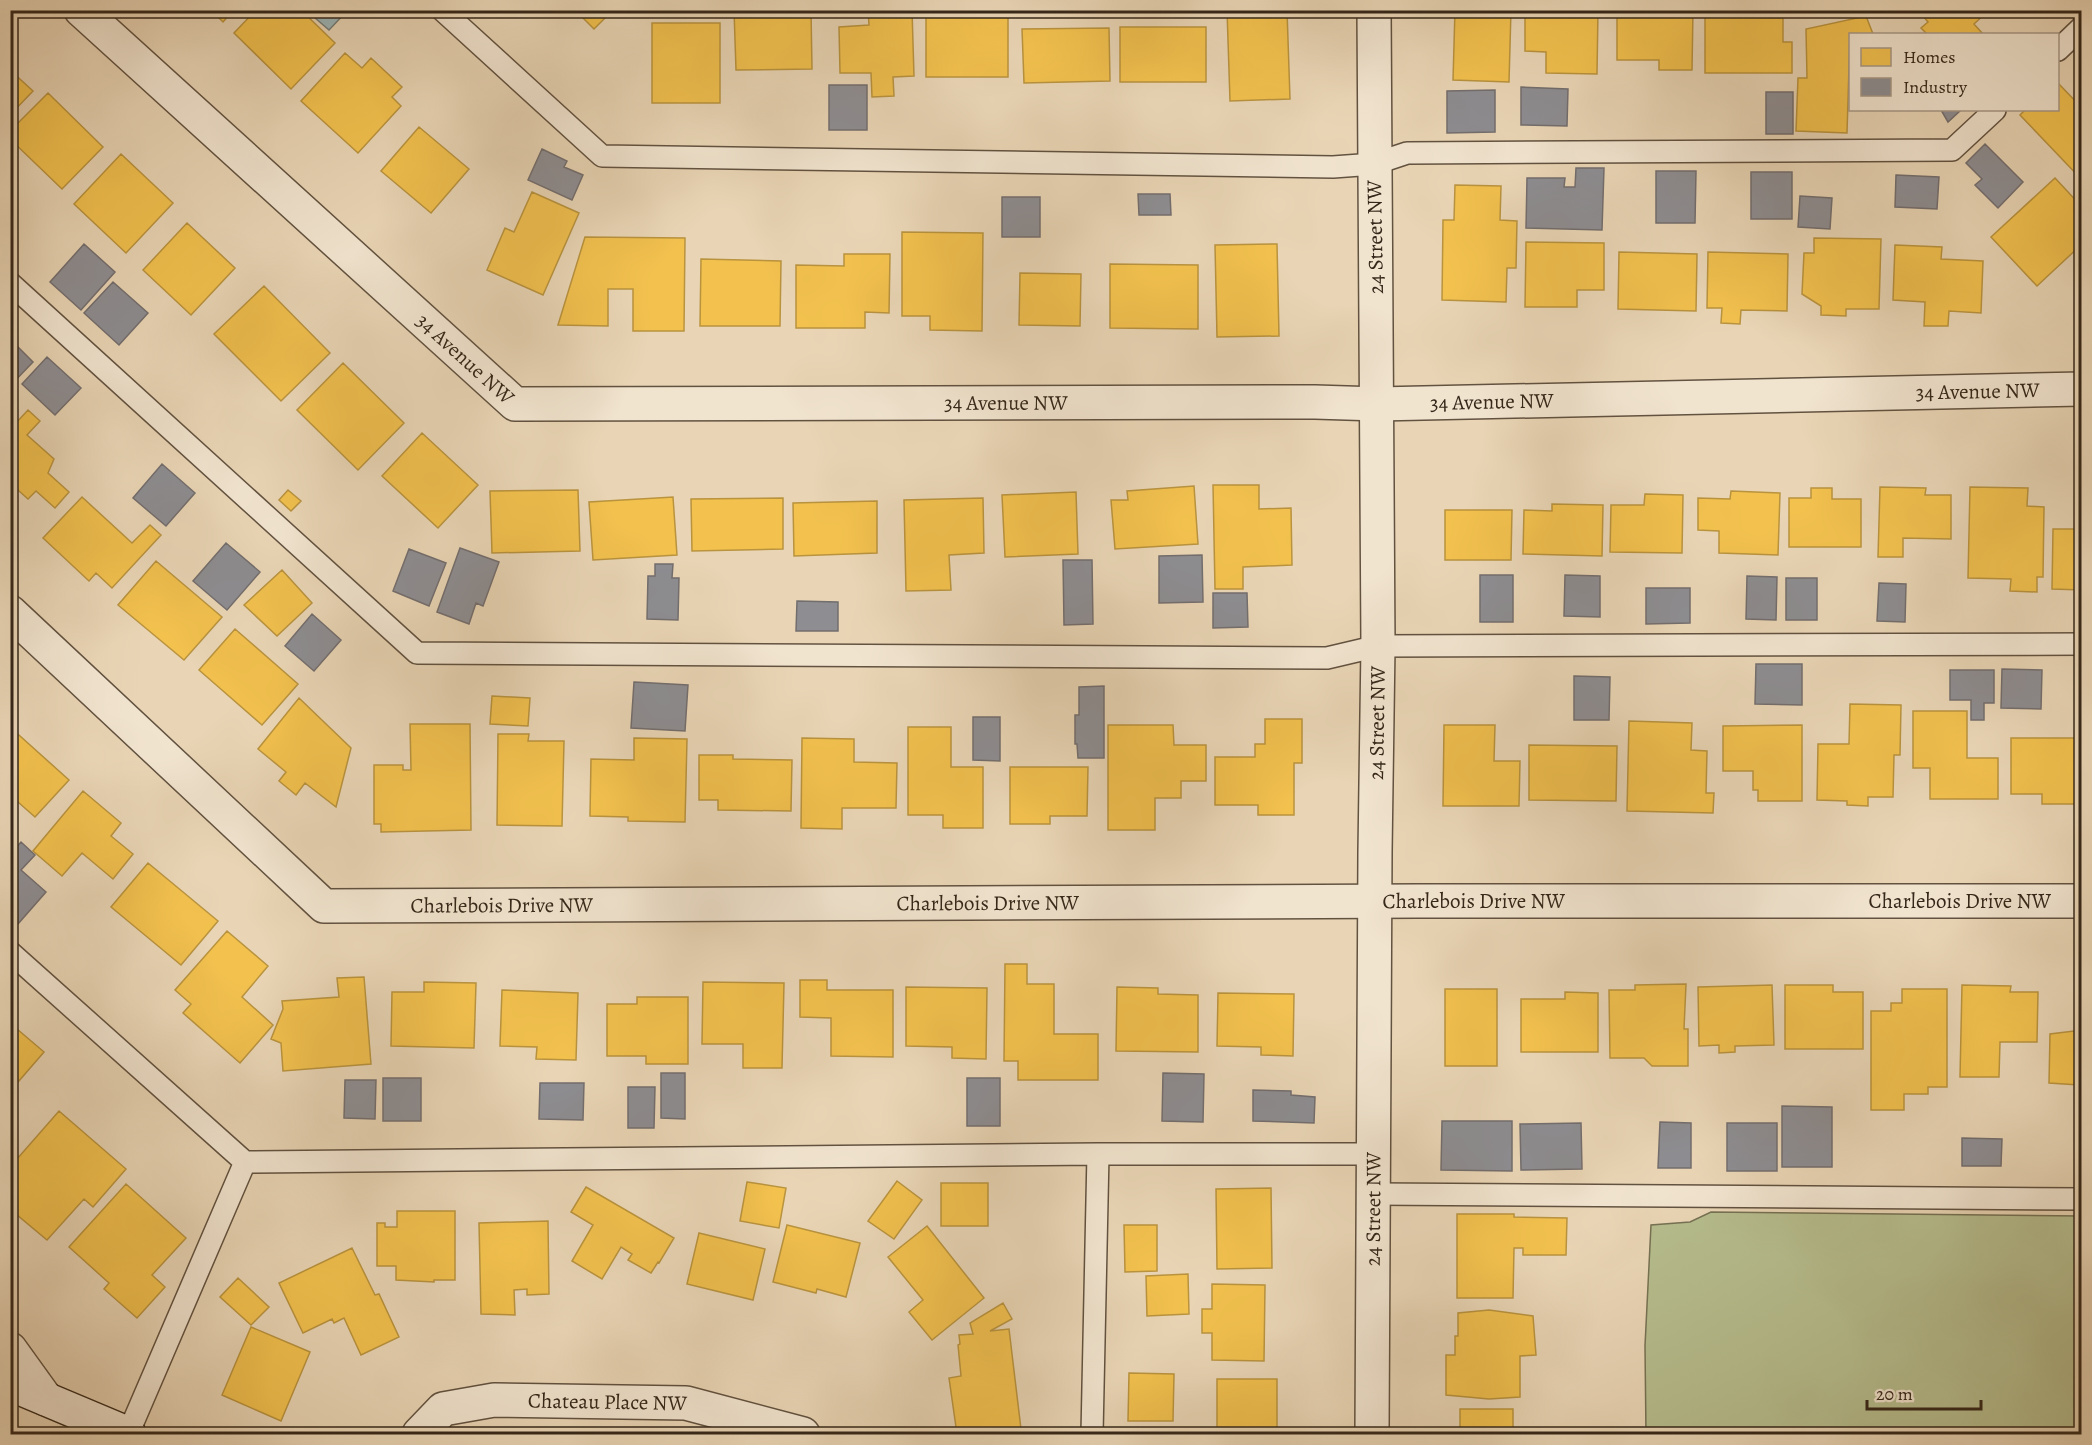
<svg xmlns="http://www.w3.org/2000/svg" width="2092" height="1445" viewBox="0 0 2092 1445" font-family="Alegreya,serif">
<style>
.green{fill:#b6bd8e;stroke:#767254;stroke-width:1.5}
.water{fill:#9cb6b9;stroke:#737d79;stroke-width:1.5}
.homes{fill:#f2c14e;stroke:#b9933e;stroke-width:1.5}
.industry{fill:#8d8d92;stroke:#736e6e;stroke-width:1.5}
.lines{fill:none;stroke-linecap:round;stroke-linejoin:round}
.lane-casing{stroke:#625240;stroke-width:24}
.street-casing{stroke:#625240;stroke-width:36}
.secondary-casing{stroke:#352719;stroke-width:36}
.lane{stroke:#f1e4cf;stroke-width:21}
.street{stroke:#f1e4cf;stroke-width:33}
.secondary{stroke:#f1e4cf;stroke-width:33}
.labels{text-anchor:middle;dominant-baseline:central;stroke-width:6;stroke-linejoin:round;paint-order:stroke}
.street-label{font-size:21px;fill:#352719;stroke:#f1e4cf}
</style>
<rect width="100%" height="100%" fill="#e9d5b5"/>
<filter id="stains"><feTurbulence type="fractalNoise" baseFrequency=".00333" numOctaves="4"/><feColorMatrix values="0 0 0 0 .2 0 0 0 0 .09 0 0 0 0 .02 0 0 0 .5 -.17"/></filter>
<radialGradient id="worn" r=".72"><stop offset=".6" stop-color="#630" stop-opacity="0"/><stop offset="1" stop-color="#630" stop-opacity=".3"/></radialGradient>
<!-- green -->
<path class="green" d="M1711 1212 2081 1216V1434H1646L1645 1346 1651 1225 1690 1222Z"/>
<!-- water -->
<path class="water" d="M347 11 329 30 307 11 347 10Z"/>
<!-- homes -->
<path class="homes" d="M211 10H234L223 22Z
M256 10H301L335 43 291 89 234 33Z
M575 10H613L594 29Z
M734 10H811L812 69 736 70Z
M868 10H912L914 76 893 77 894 96 872 97 871 73H840L839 27 869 25Z
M1227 10H1287L1290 99 1230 101Z
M1455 10H1511L1509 82 1453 80Z
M1525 10H1598L1597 74 1546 73V52L1525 51Z
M1617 10H1693L1692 70H1659V60H1617Z
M1918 10H1989L1974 24 1983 34H1927L1921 28 1928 22Z
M926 11H1008V77H926Z
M1866 16 1873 34H1850L1847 133 1796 131 1798 78H1807L1806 29Z
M1705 17 1783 18V42H1792V73H1705Z
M652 23H720V103H652Z
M1120 27H1206V82H1120Z
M1109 28 1110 81 1024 83 1022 29Z
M345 53 362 68 371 58 402 87 392 97 401 106 358 153 301 101Z
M10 70 33 91 10 115Z
M2058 83 2082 108V180L2020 115 2025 110H2058Z
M48 93 103 147 62 189 10 139V131Z
M419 127 469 169 431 213 381 171Z
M121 154 173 203 126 253 74 204Z
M2055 178 2082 207V244L2037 286 1991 237Z
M1455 185 1501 186 1500 220 1517 221 1516 268H1507L1506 302 1442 300 1443 220H1454Z
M532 192 579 213 543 295 487 270 505 228 514 232Z
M187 223 235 268 191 315 143 270Z
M902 232 983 233 982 331 930 330V316H902Z
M585 237 685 238 684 331H633V289H608V326L558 325Z
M1814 238 1881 239 1879 309H1846V316L1821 315V306L1802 294 1804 253H1814Z
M1526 242 1604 243V290H1577V307H1525Z
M1277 244 1279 336 1217 337 1215 245Z
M1895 245 1942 247 1941 259 1983 261 1981 313 1949 311 1948 326H1924L1925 302 1893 300Z
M1619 252 1697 254 1696 311 1618 309Z
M1708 252 1788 254 1787 311 1741 310 1740 324 1721 323 1722 308H1707Z
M844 254H890L889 313 865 312V328H796V265L844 266Z
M701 259 781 261 780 326H700Z
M1110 264 1198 265V329L1110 328Z
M1020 273 1081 274 1080 326 1019 325Z
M264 286 330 353 281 401 214 334Z
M343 363 404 423 358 470 297 410Z
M28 410 40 421 27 435 54 459 48 473 69 492 55 508 36 491 28 499 10 483V420L15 424Z
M422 433 478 485 438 528 382 476Z
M1213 485H1259V509L1291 508 1292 565 1243 567V589H1215Z
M1194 486 1198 544 1115 549 1111 500H1128L1127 491Z
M1880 487 1926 488 1925 495H1951V539L1903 538V557H1878Z
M1970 487 2028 488 2027 506 2044 507 2043 577H2037V592L2010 591 2011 579 1968 578Z
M1811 488H1832V499H1861V547H1789V498H1811Z
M288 490 301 501 291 511 279 500Z
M578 490 580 551 492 553 490 491Z
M1731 491 1780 493 1778 555 1719 553V531L1698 530V498L1730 499Z
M1076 492 1078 554 1005 557 1002 495Z
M1645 494 1683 495 1682 553 1610 552 1611 505H1644Z
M82 497 132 543 150 525 161 535 112 588 96 573 89 581 43 538Z
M673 497 677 555 593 560 589 502Z
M783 498V549L692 551 691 499Z
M983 498 984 553 949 555 951 590 906 591 904 500Z
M877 501V553L794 556 793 503Z
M1552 504 1603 505 1602 556 1523 554 1524 510 1552 511Z
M1445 510H1512L1511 560H1445Z
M2053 529H2082V590L2052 589Z
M156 561 222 617 184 660 118 605Z
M282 570 312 603 277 636 244 605Z
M235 629 298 684 262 725 199 670Z
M492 696 530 698 528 726 490 724Z
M299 698 351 748 336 807 305 783 296 795 279 781 286 772 258 749Z
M1850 704 1901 705 1900 755H1894L1893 797H1868V806L1847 805V801L1817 800 1818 744H1849Z
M1913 711H1967V758H1998V799H1930V768H1913Z
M1265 719H1302V763H1294V815H1258V805H1215V757H1255V744H1265Z
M1629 721 1692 723 1691 750 1707 751 1706 793H1714L1713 813 1627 811Z
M410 724H470L471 830 381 832V824H374V765H403V770H411Z
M1108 725H1173L1174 745H1206V781H1181V798H1155V830H1108Z
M1444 725H1495L1494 761H1520L1519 806H1443Z
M1802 725V801H1758V790H1753V771H1723V726Z
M10 727 69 780 35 817 10 795Z
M908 727H951V767H983V828H943V815H908Z
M498 734H529L528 741H564L562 826 497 825Z
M634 738 687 739 685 822 628 821V817L590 816 591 759 634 760Z
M802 738 854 739V762L897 763 896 808H842V829L801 828Z
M2011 738H2082V804H2042V794H2011Z
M1529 745 1617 746 1616 801 1529 800Z
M699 755H733V759L792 760 791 811 718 810V800H699Z
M1010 767H1088L1087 816H1050V824H1010Z
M83 791 121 823 111 836 133 854 113 879 82 853 62 876 33 851Z
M148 863 218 921 181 965 111 907Z
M227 931 268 966 242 997 273 1025 240 1063 183 1013 191 1004 175 990Z
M1005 964H1027V984H1054V1034H1098V1080H1018V1061H1004Z
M364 977 371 1064 283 1071 281 1043 271 1039 283 1009 282 1001 339 997 337 978Z
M800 980H827V990H893V1057L831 1056V1018L800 1017Z
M424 982 476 983 474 1048 391 1046 392 992H424Z
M703 982 784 983 782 1068H743V1044H702Z
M1686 984 1684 1029H1688V1066H1652L1644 1058H1610L1609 990H1635V985Z
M1772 985 1774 1045 1735 1046V1052L1719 1053V1045L1699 1046 1698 987Z
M1785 985H1833V992H1863V1049H1785Z
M1962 985 2011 986 2010 992H2038L2037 1042H2000L1999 1077H1960Z
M906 987 987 988 986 1059 952 1058V1047L906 1046Z
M1117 987 1158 988V994L1198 995V1052L1116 1051Z
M1445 989H1497V1066H1445Z
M1902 989H1947V1087H1928V1094H1904V1110H1871V1011H1891V1003H1902Z
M502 990 578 993 576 1060 536 1059 537 1047 500 1046Z
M1565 992 1598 993V1052H1521V999H1565Z
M1218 993 1294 994 1293 1056 1261 1055V1047L1217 1046Z
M637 997H688V1064H646V1056H607V1004H637Z
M10 1023 44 1052 18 1082 10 1078Z
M2082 1030V1088L2079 1085 2049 1083 2050 1034Z
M59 1111 126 1169 93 1207 84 1199 47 1240 10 1209 17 1199 10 1193V1167Z
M897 1181 922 1200 894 1239 868 1221Z
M747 1182 786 1188 779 1228 740 1221Z
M941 1183H988V1226H941Z
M126 1184 186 1238 152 1275 165 1287 137 1318 104 1289 109 1283 69 1247Z
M586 1187 674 1238 659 1263 658 1262 651 1273 628 1260 632 1254 621 1247 602 1279 572 1261 593 1225 571 1212Z
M1271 1188 1272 1268 1217 1269 1216 1189Z
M397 1211H455V1280H434V1282L396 1280V1266H377V1223H385V1227H397Z
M1457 1214H1514V1217L1567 1218 1566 1255H1523V1248H1514L1513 1298H1457Z
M548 1221 549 1294 527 1295V1289L514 1290 515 1315 481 1314 479 1223Z
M787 1225 860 1243 846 1297 817 1289 816 1293 773 1282Z
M1124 1225H1157V1271L1125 1272Z
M927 1226 984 1298 932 1340 909 1312 923 1300 888 1257Z
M699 1233 765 1249 753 1300 687 1284Z
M352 1248 375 1295 379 1294 399 1337 361 1355 344 1318 334 1323 332 1319 303 1333 279 1283Z
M1188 1274 1189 1314 1147 1316 1146 1276Z
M238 1278 269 1307 251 1325 220 1297Z
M1212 1284 1265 1285 1264 1361 1212 1360V1333H1202V1309H1212Z
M1003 1303 1012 1319 990 1331 1009 1329 1021 1429 957 1434 949 1378 961 1376 958 1345 960 1344 959 1335 973 1334 970 1323Z
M1489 1310 1533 1316 1536 1355 1520 1356V1397L1489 1399 1446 1395V1355H1455V1336H1458V1313Z
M251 1327 310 1352 281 1421 222 1395Z
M1129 1373 1174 1374 1173 1421H1128Z
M1217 1379H1277V1434H1217Z
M1460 1409H1513V1434H1460Z"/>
<!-- industry -->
<path class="industry" d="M829 85H867V130H829Z
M1521 87 1568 89 1567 126 1521 125Z
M1495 90V132L1447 133V91Z
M1766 92H1793V134H1766Z
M1941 110H1961L1948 122Z
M1985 144 2023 182 1998 208 1975 185 1982 179 1966 163Z
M542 149 567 161 564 167 583 175 572 200 528 180Z
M1576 168H1604L1602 230 1526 228 1527 178H1565L1564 187H1575Z
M1656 171H1696L1695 223H1656Z
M1751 172H1792V219H1751Z
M1896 175 1939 177 1937 209 1895 207Z
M1138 194H1170L1171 215H1139Z
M1800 196 1832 198 1830 229 1798 227Z
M1002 197H1040V237H1002Z
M84 244 115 272 81 310 50 282Z
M113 282 148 313 119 345 84 313Z
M13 342 33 362 10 386V345Z
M47 357 81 388 55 415 22 384Z
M162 464 195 493 166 526 133 498Z
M226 543 260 572 227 610 193 581Z
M460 548 499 562 483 606 476 603 469 624 437 612Z
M409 549 446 563 429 606 393 591Z
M1202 555 1203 602 1159 603V556Z
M1063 560H1092L1093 624 1064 625Z
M655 564H673L672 578H679L678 620 647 619 648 576H655Z
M1480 575H1513V622H1480Z
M1565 575 1600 576V617L1564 616Z
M1747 576 1777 577 1776 620 1746 619Z
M1786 578H1817V620H1786Z
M1879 583 1906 584 1905 622 1877 621Z
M1646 588H1690V623L1646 624Z
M1213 593H1247L1248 627 1213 628Z
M797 601 838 602V631H796Z
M312 614 341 640 314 671 285 646Z
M1756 664H1802V705L1755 704Z
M2002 669 2042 670 2041 709 2001 708Z
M1950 670H1994V703H1984V720H1971V700H1950Z
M1574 676 1610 677 1609 720H1574Z
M634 682 688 685 685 731 631 728Z
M1104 686V758H1078L1077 744H1075V715H1079V687Z
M973 717H1000V761L973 760Z
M21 842 35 855 21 870 46 892 18 924 10 918V854Z
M661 1073H685V1119L661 1118Z
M1163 1073 1204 1074 1203 1122 1162 1121Z
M383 1078H421V1121H383Z
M967 1078H1000V1126H967Z
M345 1080H376L375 1119 344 1118Z
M540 1083H584L583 1120 539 1119Z
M628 1087H655L654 1128H628Z
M1253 1090 1291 1091V1095L1315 1097 1314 1123 1253 1121Z
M1782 1106 1832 1107V1167H1782Z
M1442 1121H1512V1171L1441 1170Z
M1660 1122 1691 1123V1168H1658Z
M1581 1123 1582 1169 1521 1170 1520 1124Z
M1727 1123H1777V1171H1727Z
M1962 1138 2002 1139 2001 1166H1962Z"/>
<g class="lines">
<!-- lane casing -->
<g class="lane-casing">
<path id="lane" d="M442 10 602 156 1333 167 1374 164 1407 153 1952 150 1995 110
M2058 50 2082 27
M10 283 417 653 1327 658 1378 646 2082 644
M10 952 245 1162
M1374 1194 2082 1199
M128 1434 245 1162 1098 1154H1373
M1092 1434 1098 1154"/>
</g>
<!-- street casing -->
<g class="street-casing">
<g id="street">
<path id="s1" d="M81 10 515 404 1315 402 1378 404 2082 389"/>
<path id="s2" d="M10 612 324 906 1418 901H2082"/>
<path d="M10 1349 46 1399"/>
<path id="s3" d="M419 1434 443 1409 494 1400 686 1403 803 1434"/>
<path id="s4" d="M1372 1434 1375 852 1378 646 1374 10"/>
</g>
</g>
<!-- secondary casing -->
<g class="secondary-casing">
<path id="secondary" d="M10 1384 129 1434"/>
</g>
<!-- lane -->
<use href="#lane" class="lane"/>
<!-- street -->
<use href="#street" class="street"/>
<!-- secondary -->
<use href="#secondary" class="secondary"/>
</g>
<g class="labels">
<!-- street labels -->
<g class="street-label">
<text transform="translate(1375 237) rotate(-91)">24 Street NW</text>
<text stroke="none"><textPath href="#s1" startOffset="519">34 Avenue NW</textPath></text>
<text stroke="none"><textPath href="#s1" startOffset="2049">34 Avenue NW</textPath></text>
<text stroke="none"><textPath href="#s1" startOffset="1563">34 Avenue NW</textPath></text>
<text stroke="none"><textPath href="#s1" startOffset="1077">34 Avenue NW</textPath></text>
<text stroke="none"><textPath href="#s4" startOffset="711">24 Street NW</textPath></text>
<text stroke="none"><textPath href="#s2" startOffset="1580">Charlebois Drive NW</textPath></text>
<text stroke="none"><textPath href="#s2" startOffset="2066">Charlebois Drive NW</textPath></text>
<text stroke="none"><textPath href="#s2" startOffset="1094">Charlebois Drive NW</textPath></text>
<text stroke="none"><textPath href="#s2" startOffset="608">Charlebois Drive NW</textPath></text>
<text stroke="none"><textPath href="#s4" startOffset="225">24 Street NW</textPath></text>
<text stroke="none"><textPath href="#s3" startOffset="200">Chateau Place NW</textPath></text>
</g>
</g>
<!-- margin -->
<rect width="2092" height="1445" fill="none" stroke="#e9d5b5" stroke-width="36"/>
<rect x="12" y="12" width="2068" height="1421" fill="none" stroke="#352719" stroke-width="3"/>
<rect x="18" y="18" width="2056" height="1409" fill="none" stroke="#352719" stroke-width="1.5"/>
<!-- legend -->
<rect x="1849" y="33" width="210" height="78" fill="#f1e4cf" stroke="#a69886" stroke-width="1.5"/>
<rect x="1861" y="48" width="30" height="18" fill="#f2c14e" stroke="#a69886" stroke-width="1.5"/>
<text x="1903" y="63" font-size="18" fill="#352719">Homes</text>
<rect x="1861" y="78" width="30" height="18" fill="#8d8d92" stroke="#a69886" stroke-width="1.5"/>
<text x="1903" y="93" font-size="18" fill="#352719">Industry</text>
<!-- scale -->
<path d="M1867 1400v9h114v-9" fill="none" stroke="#352719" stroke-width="3"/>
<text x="1876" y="1400" font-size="18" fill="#352719" stroke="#f1e4cf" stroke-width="4.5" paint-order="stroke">20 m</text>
<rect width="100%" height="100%" filter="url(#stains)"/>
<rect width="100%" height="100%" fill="url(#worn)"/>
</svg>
